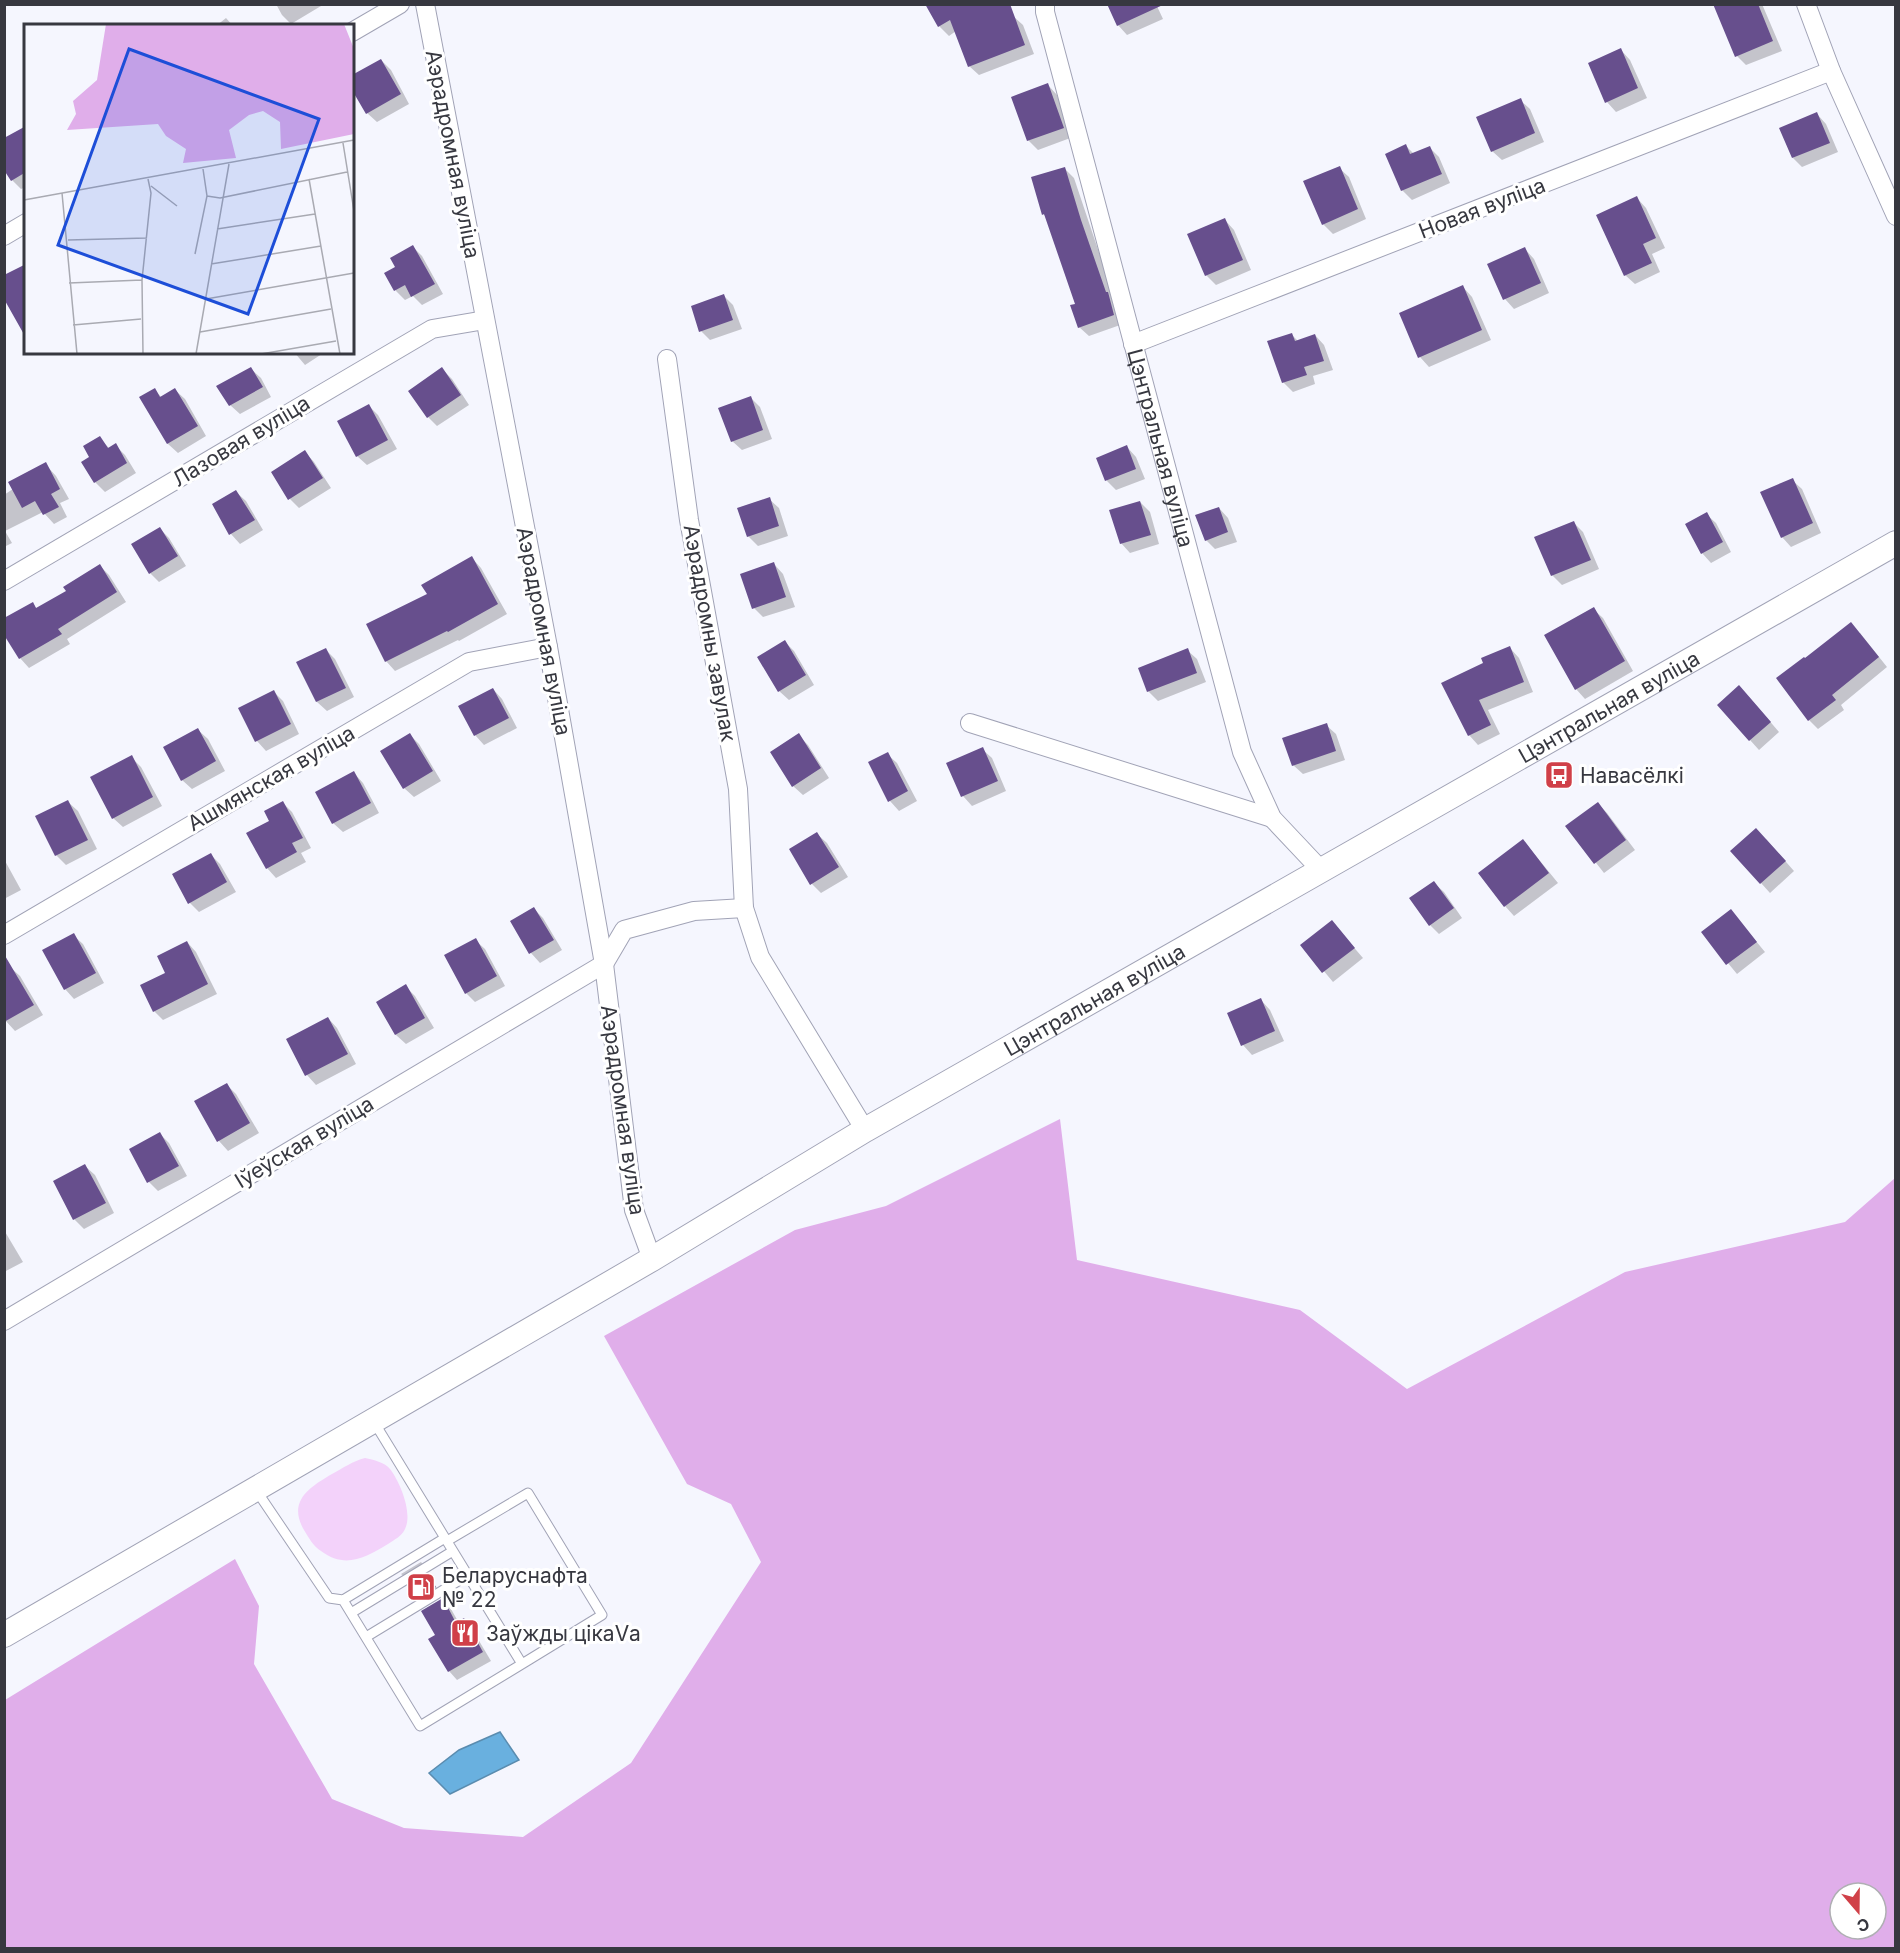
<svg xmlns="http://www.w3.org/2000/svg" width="1900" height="1953" viewBox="0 0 1900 1953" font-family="Inter,sans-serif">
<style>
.green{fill:#f3d2fa}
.forest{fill:#e0aeea;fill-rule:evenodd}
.water{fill:#69b0df;stroke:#5a8caf;stroke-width:1.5}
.shadow{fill:#0003}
.building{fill:#674f8d}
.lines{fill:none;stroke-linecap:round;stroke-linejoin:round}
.lane-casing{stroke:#a1a3b6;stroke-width:11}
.street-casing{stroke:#a1a3b6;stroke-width:20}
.secondary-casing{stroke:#a1a3b6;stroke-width:26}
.lane{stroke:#fff;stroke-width:9}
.street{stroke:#fff;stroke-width:18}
.secondary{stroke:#fff;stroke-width:24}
.labels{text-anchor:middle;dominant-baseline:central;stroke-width:6;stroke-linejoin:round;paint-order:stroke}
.street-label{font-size:21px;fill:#373840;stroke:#fff}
.poi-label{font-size:21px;fill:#373840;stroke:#fff;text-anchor:start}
.inset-road{fill:none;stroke:#a9aab2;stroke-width:1.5}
.view{fill:#1d4ed8;fill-opacity:0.15;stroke:#1d4ed8;stroke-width:3}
.inset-edge{fill:none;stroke:#373840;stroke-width:3}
</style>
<rect width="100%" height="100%" fill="#f5f6fe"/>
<!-- green -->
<path class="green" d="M365 1458C374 1460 384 1462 390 1469 400 1482 413 1513 405 1529 402 1536 394 1540 388 1544 365 1558 345 1569 321 1551 313 1546 309 1538 304 1530 287 1501 310 1487 332 1474 343 1468 353 1461 365 1458Z"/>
<!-- forest -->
<path class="forest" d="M1060 1119 1077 1260 1300 1310 1407 1389 1625 1272 1845 1222 1895 1178V1948H5V1700L235 1559 259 1606 254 1664 332 1799 404 1828 523 1837 631 1763 761 1562 731 1504 687 1484 604 1336 795 1230 886 1206ZM1840 1893H1876V1929H1840Z"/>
<!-- water -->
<path class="water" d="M500 1732 519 1760 450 1794 429 1773 459 1750Z"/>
<!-- shadow -->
<path class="shadow" d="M276 4H320L321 6 291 24 282 15Z
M927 4 1013 16 1023 25 1034 54 979 75 969 66 956 31 949 36 939 26Z
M1156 4 1163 19 1127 35 1118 25Z
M1715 4H1762L1782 51 1746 65 1737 56Z
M226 18 233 26H216Z
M1621 50 1630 60 1647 98 1616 112 1607 102Z
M381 60 391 70 409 104 377 122 367 113Z
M1048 85 1057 95 1073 137 1038 150 1028 140Z
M1520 100 1530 109 1544 142 1502 160 1492 151Z
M1817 114 1826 124 1838 152 1802 167 1793 158Z
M26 128V187L21 189 12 180Z
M1406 146 1414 154 1429 147 1439 157 1450 183 1412 200 1402 190Z
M1339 168 1349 177 1366 219 1333 234 1323 224Z
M1065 169 1074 178 1123 324 1089 336 1079 327 1077 305 1047 217 1043 214Z
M1637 198 1646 208 1665 248 1652 254 1660 272 1635 284 1625 275Z
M1225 220 1234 230 1251 270 1216 285 1206 275Z
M413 247 422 256 443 294 422 305 413 296 405 300 396 291 386 274 397 268Z
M1525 249 1534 259 1549 293 1514 309 1505 299Z
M1463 287 1472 297 1491 340 1429 367 1420 357Z
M724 296 733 305 742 329 710 340 701 331Z
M1291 334 1298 341 1315 335 1324 345 1333 370 1313 376 1315 384 1293 392 1283 382Z
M294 352H325L305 365Z
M251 369 261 378 271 397 240 414 230 405Z
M442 369 452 379 469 405 437 426 428 417Z
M155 390 162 398 175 390 185 399 206 436 178 453 168 444 141 398Z
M750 397 760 407 772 439 742 450 732 441Z
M369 406 378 415 397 449 367 465 357 456Z
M99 438 110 449 115 445 125 455 136 473 105 492 95 482 91 457Z
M1127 447 1136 457 1145 479 1116 490 1107 481 1098 458Z
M305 452 314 462 331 488 299 508 290 499Z
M47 466 56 476 69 499 60 503 67 517 54 524 43 512 5 531 12 543 4 547V495Z
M1792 480 1802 489 1821 533 1791 547 1782 537Z
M236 492 246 501 263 530 240 544 231 534 214 505Z
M769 499 779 508 788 536 758 546 748 536Z
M1140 502 1150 512 1159 544 1130 553 1121 543Z
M1219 508 1228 518 1237 542 1215 549 1206 540Z
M1706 514 1716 523 1731 552 1711 563 1702 553Z
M1573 522 1583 532 1599 569 1562 585 1552 575Z
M160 529 169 538 186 566 159 582 150 573Z
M472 558 481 568 507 614 459 641 458 640 395 671 386 661 429 594Z
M774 564 783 574 795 607 763 617 754 608Z
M100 566 109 575 126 602 67 639 70 644 29 668 20 658 33 604 37 609 68 592Z
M1593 609 1603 618 1633 671 1585 699 1576 689Z
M1860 633 1887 667 1841 705 1844 710 1818 729 1809 720Z
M785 642 794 651 814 685 789 700 779 691Z
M1510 648 1519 658 1533 692 1488 710 1500 734 1478 745 1469 735 1485 663Z
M325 649 335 659 354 697 327 711 317 702 298 663Z
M1187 650 1197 659 1206 682 1158 701 1148 691Z
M493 689 502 699 517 728 484 745 475 735Z
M274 692 283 701 299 734 266 751 257 741 240 709Z
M1749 697 1779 732 1759 750 1750 740Z
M1326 725 1336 734 1345 760 1303 774 1293 765Z
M198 730 208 739 225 771 192 789 182 780Z
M410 735 419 744 441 781 414 797 404 788Z
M798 735 808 745 829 778 803 795 793 786Z
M982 749 992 758 1006 791 972 806 963 796Z
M887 754 897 763 917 801 899 811 890 801Z
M131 757 141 767 162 806 123 827 113 818Z
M354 773 363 783 379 813 343 832 333 823Z
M68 802 78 811 97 849 66 865 56 855 37 817Z
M282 802 292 812 311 848 301 853 306 862 276 878 267 868 271 821Z
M1598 804 1607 813 1635 850 1604 873 1567 826Z
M817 834 827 843 848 877 821 893 812 884Z
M1766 839 1794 871 1770 893 1761 883Z
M1523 840 1558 883 1514 916 1505 906Z
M210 854 220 864 236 892 199 912 190 903Z
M4 859 21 890 4 899Z
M1434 883 1444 892 1462 918 1439 934 1430 925Z
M534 909 543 918 562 950 540 963 531 953 512 922Z
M1731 911 1765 952 1737 974 1703 933Z
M1332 922 1363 958 1333 982 1302 945Z
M73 935 83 944 104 983 74 999 65 989Z
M475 940 485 949 505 986 475 1002 466 993Z
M187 942 196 952 217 994 163 1020 154 1011 167 974Z
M10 967 20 976 43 1015 15 1031 4 1019Z
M405 986 415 996 434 1028 406 1044 396 1035 378 1002Z
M1261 1000 1270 1010 1284 1041 1252 1055 1243 1045Z
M328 1018 337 1028 356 1064 316 1085 307 1075 288 1039Z
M226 1084 236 1094 259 1133 228 1151 219 1141 196 1102Z
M160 1134 169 1143 187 1176 158 1191 149 1182Z
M85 1166 95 1175 114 1213 84 1229 74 1219Z
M4 1230 23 1262 4 1272Z
M421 1562 425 1567 406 1578 401 1574Z
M428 1576 439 1591 420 1603 416 1599Z
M442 1600 451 1609 459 1623 464 1620 472 1629 491 1661 457 1680 449 1671 437 1635Z"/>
<!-- building -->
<path class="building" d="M925 4H1010L1025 45 968 67 950 20 938 27Z
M1107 4H1165L1117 26Z
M1713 4H1758L1773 41 1735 57Z
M1621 48 1638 88 1605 103 1588 63Z
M381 59 401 94 366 114 352 90V75Z
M1048 83 1064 128 1027 141 1011 97Z
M1521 98 1535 133 1491 152 1476 117Z
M1817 112 1830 143 1792 158 1779 128Z
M26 126V172L11 181 4 170V138Z
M1406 144 1410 154 1430 146 1442 174 1401 191 1385 154Z
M1340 166 1358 209 1322 225 1303 181Z
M1065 167 1081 220 1106 292H1108L1114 315 1078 328 1070 305 1075 304 1044 214 1042 215 1031 177Z
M1637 196 1656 238 1643 244 1652 263 1624 276 1596 215Z
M1225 218 1243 260 1205 276 1187 234Z
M413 245 435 284 411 297 405 285 394 291 384 273 395 267 390 258Z
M1525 247 1541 283 1503 300 1487 264Z
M26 264V338L4 299V275Z
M1463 285 1482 330 1418 358 1399 313Z
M724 294 733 320 699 332 691 306Z
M1292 333 1295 341 1315 334 1324 361 1304 367 1307 375 1282 383 1267 341Z
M251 367 263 387 229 406 216 386Z
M442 367 461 395 427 418 408 391Z
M155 388 160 397 175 388 198 426 167 444 139 397Z
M751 396 763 430 731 442 718 408Z
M369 404 388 440 356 457 337 421Z
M100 436 108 448 116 443 127 463 94 483 81 462 89 457 83 446Z
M1127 445 1136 469 1105 481 1096 458Z
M305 450 323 478 288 500 271 472Z
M46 462 60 489 51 494 59 507 43 515 35 501 22 508 8 482Z
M1793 478 1813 523 1781 538 1760 492Z
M236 490 255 520 229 535 212 504Z
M770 497 779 526 747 537 737 508Z
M1140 501 1151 535 1120 544 1109 510Z
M1219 507 1228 532 1205 541 1195 515Z
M1707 512 1723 542 1701 554 1685 524Z
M1574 521 1591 560 1551 576 1534 537Z
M160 527 178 556 149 574 131 544Z
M472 556 498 604 448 632 447 631 385 662 366 624 427 594 421 585Z
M774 562 786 597 752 609 740 574Z
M100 564 117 592 58 629 62 634 19 659 4 635V618L33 602 36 608 66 591 63 587Z
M1594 607 1625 661 1575 690 1544 635Z
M1851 622 1879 657 1832 695 1836 700 1808 721 1776 678 1804 657 1805 658Z
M785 640 806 675 778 692 757 657Z
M1510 646 1524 682 1479 700 1491 725 1468 736 1441 683 1483 663 1481 658Z
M326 648 346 688 316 702 296 662Z
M1188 648 1197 673 1147 692 1138 668Z
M1739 685 1771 722 1749 741 1717 705Z
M493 688 509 718 474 736 458 706Z
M274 690 291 724 255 742 238 708Z
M1327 723 1336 751 1292 766 1282 738Z
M198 728 216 761 181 781 163 747Z
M410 733 433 771 403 789 380 751Z
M799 733 821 768 792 787 770 752Z
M983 747 998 781 961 797 946 763Z
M888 752 908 791 888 802 868 762Z
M132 755 153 797 112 819 90 777Z
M354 771 371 803 332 824 315 792Z
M68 800 88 840 55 856 35 816Z
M283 801 303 838 292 843 297 852 266 869 246 833 269 821 264 811Z
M1598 802 1626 840 1594 864 1565 826Z
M1756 828 1786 861 1760 884 1730 851Z
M817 832 839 867 810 885 789 849Z
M1523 839 1549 873 1504 907 1478 873Z
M211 853 227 882 188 904 172 874Z
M1434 881 1454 908 1429 926 1409 898Z
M534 907 554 940 529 954 510 921Z
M1731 909 1757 942 1726 965 1701 932Z
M1332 920 1355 948 1322 973 1300 945Z
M74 933 96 973 64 990 42 950Z
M476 938 497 976 465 994 444 955Z
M187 941 208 984 153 1012 140 985 165 973 157 956Z
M4 954 34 1005 4 1022Z
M406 984 425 1018 395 1035 376 1002Z
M1261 998 1275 1031 1241 1046 1227 1013Z
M328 1017 348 1054 305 1076 286 1039Z
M227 1083 250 1123 217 1142 194 1101Z
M160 1132 179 1166 147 1183 129 1149Z
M85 1164 106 1203 73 1220 53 1181Z
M428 1574 436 1587 414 1600 407 1587Z
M443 1598 456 1623 464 1618 483 1652 448 1672 428 1639 435 1635 421 1611Z"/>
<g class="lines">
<!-- lane casing -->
<g class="lane-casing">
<path id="lane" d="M256 1490 329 1598 343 1600 445 1538 374 1422
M447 1541 528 1493 602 1615 522 1664
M343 1600 420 1726 522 1664 445 1538
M351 1613 453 1551
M366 1637 468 1575"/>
</g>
<!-- street casing -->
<g class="street-casing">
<g id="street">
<path d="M425 4 548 647 604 964 634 1210 652 1259"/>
<path id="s1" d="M1045 4V12L1242 752 1272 818 1321 870"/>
<path d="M1806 4 1831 71 1896 216"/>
<path d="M352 32 400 4"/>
<path d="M4 236 26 223"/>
<path d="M1133 344 1831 71"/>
<path d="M667 359 689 520 738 789 744 908 760 957 865 1130"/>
<path d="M4 581 432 329 485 320"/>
<path d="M970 723 1272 818"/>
<path d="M4 935 469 662 548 647"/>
<path d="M4 1321 604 964 624 930 694 911 744 908"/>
</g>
</g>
<!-- secondary casing -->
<g class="secondary-casing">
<g id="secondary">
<path id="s2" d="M4 1635 652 1259 865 1130 1896 543"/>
</g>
</g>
<!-- lane -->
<use href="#lane" class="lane"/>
<!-- street -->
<use href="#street" class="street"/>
<!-- secondary -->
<use href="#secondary" class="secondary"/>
</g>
<!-- icons -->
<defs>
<g id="bus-square" transform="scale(1.5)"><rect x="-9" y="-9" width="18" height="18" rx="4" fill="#d04048" stroke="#fff"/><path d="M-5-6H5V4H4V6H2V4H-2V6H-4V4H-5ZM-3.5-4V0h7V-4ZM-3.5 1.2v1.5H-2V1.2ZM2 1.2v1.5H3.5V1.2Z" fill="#fff"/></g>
<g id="fuel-square" transform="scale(1.5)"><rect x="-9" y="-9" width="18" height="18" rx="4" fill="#d04048" stroke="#fff"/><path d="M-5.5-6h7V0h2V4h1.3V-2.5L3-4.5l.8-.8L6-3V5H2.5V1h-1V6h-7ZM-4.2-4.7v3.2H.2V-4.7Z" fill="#fff"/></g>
<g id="restaurant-square" transform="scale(1.5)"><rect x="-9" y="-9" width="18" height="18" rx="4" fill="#d04048" stroke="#fff"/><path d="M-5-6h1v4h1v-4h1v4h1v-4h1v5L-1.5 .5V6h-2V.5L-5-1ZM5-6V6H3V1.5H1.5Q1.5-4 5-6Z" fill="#fff"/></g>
</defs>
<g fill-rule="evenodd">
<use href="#bus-square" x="1559" y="775"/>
<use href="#fuel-square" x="421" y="1587"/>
<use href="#restaurant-square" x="465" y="1633"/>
</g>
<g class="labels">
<!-- street labels -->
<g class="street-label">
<text transform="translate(453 154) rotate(79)">Аэрадромная вуліца</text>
<text transform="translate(1482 208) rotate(-21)">Новая вуліца</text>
<text transform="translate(241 441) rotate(-31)">Лазовая вуліца</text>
<text stroke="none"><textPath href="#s1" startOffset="459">Цэнтральная вуліца</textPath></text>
<text transform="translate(544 631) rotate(79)">Аэрадромная вуліца</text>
<text transform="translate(710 633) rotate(80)">Аэрадромны завулак</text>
<text stroke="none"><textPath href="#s2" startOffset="1854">Цэнтральная вуліца</textPath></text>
<text transform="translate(271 778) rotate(-30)">Ашмянская вуліца</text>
<text stroke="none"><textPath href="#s2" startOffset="1262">Цэнтральная вуліца</textPath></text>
<text transform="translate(623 1110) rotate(82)">Аэрадромная вуліца</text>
<text transform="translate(304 1142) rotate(-31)">Іўеўская вуліца</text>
</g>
<!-- poi labels -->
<g class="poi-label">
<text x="1580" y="775">Навасёлкі</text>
<text x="442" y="1575">Беларуснафта<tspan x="442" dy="24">№ 22</tspan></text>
<text x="486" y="1633">Заўжды цікаVа</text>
</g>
</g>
<!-- overview -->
<g transform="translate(24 24)">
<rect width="330" height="330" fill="#f5f6fe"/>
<path d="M82 0H320L330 25V110L257 125 256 98 239 87 225 91 205 106 212 134 159 139 162 125 142 112 134 100 43 106 52 90 49 77 73 56Z" fill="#e0aeea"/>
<path class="inset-road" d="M319 119 330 187M285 155 316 330M127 162 153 182M38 169 53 330M183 172 196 174 323 148M0 176 330 116M193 205 291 190M44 216 123 214M171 230 183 172 179 145M187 240 297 222M45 259 118 256M182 275 330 249M49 301 117 295M176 308 307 285M119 330 118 256 127 169 124 155M172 330 205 140M237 330 312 317"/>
<path class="view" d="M105 25 295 95 224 290 34 221Z"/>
<rect width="330" height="330" class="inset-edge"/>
</g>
<!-- border -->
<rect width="1900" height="1953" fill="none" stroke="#373840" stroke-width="12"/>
<!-- north arrow -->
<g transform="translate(1858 1911) rotate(160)"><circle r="28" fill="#ffffff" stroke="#afafb3" stroke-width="1.5"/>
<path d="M0-4.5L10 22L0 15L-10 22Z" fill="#d04048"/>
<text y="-9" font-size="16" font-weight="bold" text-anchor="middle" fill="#373840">С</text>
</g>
</svg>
